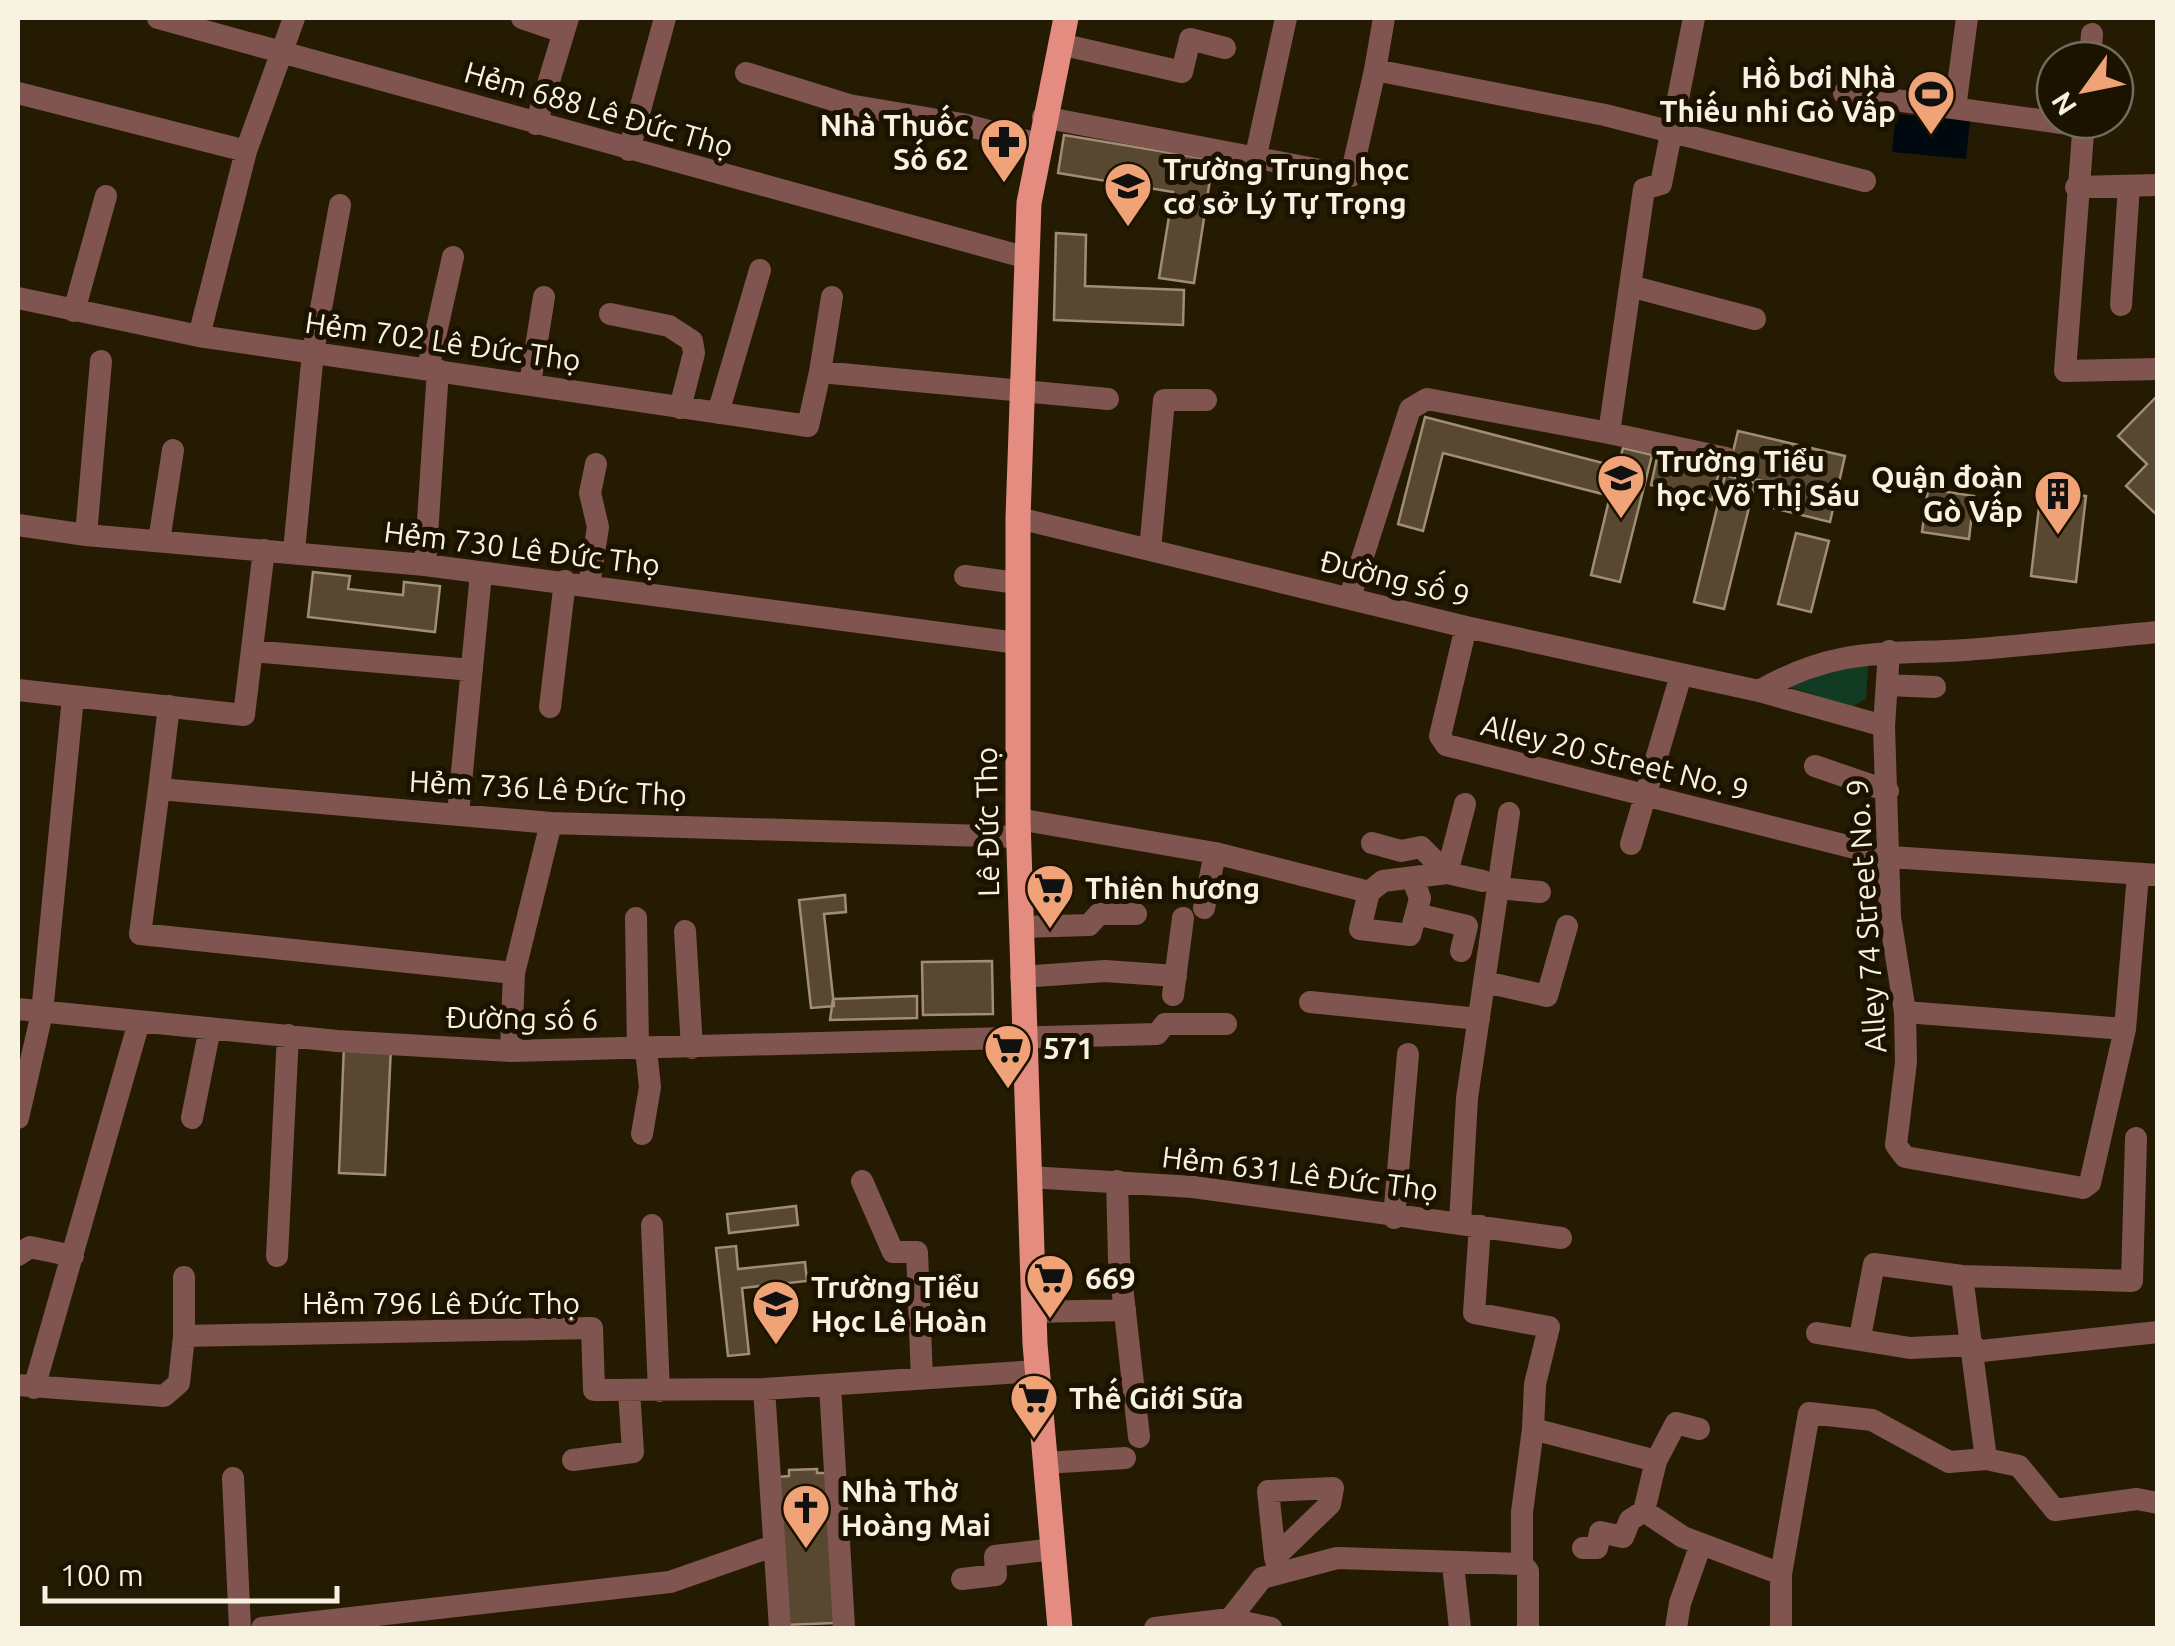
<svg xmlns="http://www.w3.org/2000/svg" width="2175" height="1646" viewBox="0 0 2175 1646" font-family="Ubuntu,sans-serif">
<style>
.green{fill:#123b24}
.water{fill:#00090f}
.building{fill:#584731;stroke:#a08d74;stroke-width:2.5}
.lines{fill:none;stroke-linecap:round;stroke-linejoin:round}
.minor{stroke:#80554f;stroke-width:22}
.major{stroke:#e58c81;stroke-width:25}
.labels{text-anchor:middle;dominant-baseline:central;stroke-width:10;stroke-linejoin:round;paint-order:stroke}
.poi-label{font-size:30px;font-weight:bold;fill:#f8f2e3;stroke:#1c1200;text-anchor:start}
.street-label{font-size:30px;fill:#f8f2e3;stroke:#1c1200}
</style>
<rect width="100%" height="100%" fill="#251b03"/>
<!-- green -->
<path class="green" d="M1862 660 1868 667 1866 699 1851 707 1790 687V682Z"/>
<!-- water -->
<path class="water" d="M1896 114 1970 121 1966 159 1892 152Z"/>
<!-- building -->
<path class="building" d="M1064 135 1213 160 1194 283 1159 278 1173 192 1058 173Z
M1056 233 1086 235 1085 286 1184 290 1183 325 1054 320Z
M2158 395V515H2157L2126 486 2147 464 2118 436Z
M1425 417 1618 467 1623 448 1652 455 1620 582 1591 575 1610 496 1443 453 1423 531 1398 524Z
M1738 431 1845 456 1830 522 1765 506 1771 483 1728 473Z
M1658 453 1720 468 1712 500 1651 485Z
M1725 475 1755 483 1724 609 1694 602Z
M1928 489 1974 496 1969 539 1922 532Z
M2041 490 2086 496 2076 582 2031 576Z
M1796 533 1829 541 1811 612 1778 604Z
M313 572 350 576 348 589 403 595 404 582 440 586 435 632 308 617Z
M845 895 846 912 824 914 834 1006 811 1008 799 900Z
M992 961 993 1014 923 1015 922 962Z
M917 996V1018L830 1020 833 999Z
M344 1044 391 1047 385 1175 339 1173Z
M796 1206 798 1225 729 1233 727 1214Z
M736 1246 738 1269 805 1262 807 1281 742 1288 749 1354 728 1356 716 1248Z
M817 1469V1473H829L835 1623 784 1625 778 1477 789 1476V1470Z"/>
<g class="lines">
<!-- minor -->
<path class="minor" d="M158 18 1024 257
M522 18 563 32
M1060 44 1182 72 1190 39 1225 48
M2090 60 2092 34
M1375 70 1384 18
M746 73 849 105 962 124 1038 144
M18 93 246 151
M1844 93 2083 126
M1955 108 1967 18
M1043 117 1351 176 1375 70 1605 115 1865 181
M2084 120 2065 371 2158 369
M536 124 568 18
M629 150 665 18
M1255 160 1286 18
M2076 187 2158 185
M1630 286 1755 319
M18 298 199 336 808 426 820 372 1108 399
M2121 305 2129 186
M74 311 106 196
M610 314 669 326 692 341 694 353 680 408
M199 336 246 151 294 18
M428 368 453 257
M820 372 832 297
M530 384 544 297
M718 413 760 270
M1609 433 1726 458
M1018 518 1466 627 1759 691C1836 647 1881 655 1966 650 2030 645 2094 638 2158 632
M18 525 86 535 425 565 1018 643
M86 535 101 361
M159 541 173 450
M1150 550 1164 400H1206
M294 551 313 352 340 205
M425 565 438 370
M965 576 1018 583
M589 585 598 527 590 493 596 464
M1350 597 1410 409 1427 399 1609 433 1644 189 1661 184 1694 18
M1466 627 1440 736 1446 745 1891 857 2158 875
M252 651 472 670
M1887 685 1935 687
M18 690 244 715 264 550
M1759 691 1884 726 1889 651
M169 706 159 789 551 823 1018 837
M550 707 565 581
M1884 726 1890 917 1905 1012 1906 1062 1896 1145 1905 1157 2083 1188 2090 1183 2125 1029 2138 875
M1815 766 1888 791
M159 789 140 934 514 973
M458 814 481 573
M1018 819 1215 853 1369 892 1383 881 1447 873 1465 804
M1372 843 1401 851 1421 847 1447 873 1483 881
M1631 844 1681 675
M1413 880 1420 898 1416 914 1467 926 1461 951
M1498 888 1540 892
M1369 892 1360 929 1410 935 1416 914
M1204 908 1215 853
M636 918 638 1049
M1021 927 1089 925 1099 914H1136
M685 931 692 1048
M1021 977 1105 971 1176 976
M1485 982 1547 996 1567 926
M1173 995 1183 918
M1310 1002 1479 1019
M18 1009 337 1041 511 1051 1157 1034 1165 1024H1226
M1905 1012 2125 1029
M511 1051 514 973 551 823
M18 1118 42 1013 73 697
M192 1118 210 1028
M642 1134 650 1087 646 1049
M1029 1177 1193 1187 1561 1238
M862 1181 893 1252H917L922 1379
M1117 1181 1119 1259 1139 1437
M1394 1218 1408 1054
M1460 1223 1467 1098 1509 813
M652 1225 659 1391
M1480 1226 1474 1313 1549 1327 1535 1384 1533 1429
M18 1255 30 1247 73 1256
M277 1256 288 1035
M1962 1276 1986 1459
M184 1277V1336
M1034 1312 1125 1310
M1817 1333 1910 1348 1973 1345
M1860 1337 1874 1264 1962 1276 2132 1281 2136 1138
M1972 1352 2158 1332
M18 1385 164 1396 179 1383 184 1336 592 1328 594 1390 764 1389 1036 1371
M830 1385 844 1628
M34 1388 139 1022
M764 1389 780 1628
M573 1460 633 1452 629 1391
M1656 1461 1676 1423 1699 1429
M1045 1463 1125 1458
M233 1478 240 1628
M1583 1548H1597L1600 1532 1623 1537 1630 1520 1644 1511
M1275 1557 1268 1491 1333 1488 1330 1504 1275 1557 1279 1573
M1522 1564 1528 1571V1628
M1453 1565 1460 1628
M962 1579 996 1575 995 1556 1054 1549
M1230 1619 1271 1628
M262 1628 670 1582 773 1546
M1155 1628 1230 1619 1262 1578 1337 1558 1522 1564V1512L1533 1429 1656 1461 1644 1511 1683 1537 1781 1574
M1676 1628 1680 1603 1701 1544
M1781 1628V1574L1809 1413 1872 1420 1949 1462 1986 1459 2019 1466 2055 1510 2137 1499 2158 1503"/>
<!-- major -->
<path class="major" d="M1060 1628 1035 1344 1018 819V518L1029 203 1066 18"/>
</g>
<!-- icons -->
<defs>
<g id="stadium-pin" transform="scale(2.5)"><path d="M0 17L-7.5 6A9.5 9.5 0 1 1 7.5 6Z" fill="#efa377" stroke="#1c1200"/><path d="M0-5a6.5 5 0 1 0 0 10a6.5 5 0 1 0 0-10ZM-3.5-1.8h7v3.6h-7Z" fill="#111"/></g>
<g id="pharmacy-pin" transform="scale(2.5)"><path d="M0 17L-7.5 6A9.5 9.5 0 1 1 7.5 6Z" fill="#efa377" stroke="#1c1200"/><path d="M-2-6h4v4h4v4h-4v4h-4v-4h-4v-4h4Z" fill="#111"/></g>
<g id="school-pin" transform="scale(2.5)"><path d="M0 17L-7.5 6A9.5 9.5 0 1 1 7.5 6Z" fill="#efa377" stroke="#1c1200"/><path d="M0-5L7-2L0 1L-7-2ZM-4 1L0 2.5L4 1V4Q0 6-4 4Z" fill="#111"/></g>
<g id="building-pin" transform="scale(2.5)"><path d="M0 17L-7.5 6A9.5 9.5 0 1 1 7.5 6Z" fill="#efa377" stroke="#1c1200"/><path d="M-4-6H4V6H1V3H-1V6H-4ZM-2.5-4.3h1.7v1.8h-1.7ZM.8-4.3h1.7v1.8H.8ZM-2.5-1h1.7V.8h-1.7ZM.8-1h1.7V.8H.8Z" fill="#111"/></g>
<g id="supermarket-pin" transform="scale(2.5)"><path d="M0 17L-7.5 6A9.5 9.5 0 1 1 7.5 6Z" fill="#efa377" stroke="#1c1200"/><path d="M-6-5.5h2.5l.6 2H6L4.5 2H-2.5L-4.4-4H-6ZM-1.5 3.2a1.3 1.3 0 1 0 .1 0ZM3 3.2a1.3 1.3 0 1 0 .1 0Z" fill="#111"/></g>
<g id="church-pin" transform="scale(2.5)"><path d="M0 17L-7.5 6A9.5 9.5 0 1 1 7.5 6Z" fill="#efa377" stroke="#1c1200"/><path d="M-1.2-6h2.4v3.5h3.3v2.4h-3.3V6h-2.4V-.1h-3.3v-2.4h3.3Z" fill="#111"/></g>
</defs>
<g fill-rule="evenodd">
<use href="#stadium-pin" x="1931" y="94"/>
<use href="#pharmacy-pin" x="1004" y="142"/>
<use href="#school-pin" x="1128" y="186"/>
<use href="#school-pin" x="1621" y="478"/>
<use href="#building-pin" x="2058" y="494"/>
<use href="#supermarket-pin" x="1050" y="888"/>
<use href="#supermarket-pin" x="1008" y="1048"/>
<use href="#supermarket-pin" x="1050" y="1278"/>
<use href="#school-pin" x="776" y="1304"/>
<use href="#supermarket-pin" x="1034" y="1398"/>
<use href="#church-pin" x="806" y="1508"/>
</g>
<g class="labels">
<!-- poi labels -->
<g class="poi-label">
<text x="1896" y="77" text-anchor="end">Hồ bơi Nhà<tspan x="1896" dy="34">Thiếu nhi Gò Vấp</tspan></text>
<text x="969" y="125" text-anchor="end">Nhà Thuốc<tspan x="969" dy="34">Số 62</tspan></text>
<text x="1163" y="169">Trường Trung học<tspan x="1163" dy="34">cơ sở Lý Tự Trọng</tspan></text>
<text x="1656" y="461">Trường Tiểu<tspan x="1656" dy="34">học Võ Thị Sáu</tspan></text>
<text x="2023" y="477" text-anchor="end">Quận đoàn<tspan x="2023" dy="34">Gò Vấp</tspan></text>
<text x="1085" y="888">Thiên hương</text>
<text x="1043" y="1048">571</text>
<text x="1085" y="1278">669</text>
<text x="811" y="1287">Trường Tiểu<tspan x="811" dy="34">Học Lê Hoàn</tspan></text>
<text x="1069" y="1398">Thế Giới Sữa</text>
<text x="841" y="1491">Nhà Thờ<tspan x="841" dy="34">Hoàng Mai</tspan></text>
</g>
<!-- street labels -->
<g class="street-label">
<text transform="translate(599 109) rotate(16)">Hẻm 688 Lê Đức Thọ</text>
<text transform="translate(443 341) rotate(8)">Hẻm 702 Lê Đức Thọ</text>
<text transform="translate(522 548) rotate(7)">Hẻm 730 Lê Đức Thọ</text>
<text transform="translate(1395 578) rotate(14)">Đường số 9</text>
<text transform="translate(1615 757) rotate(14)">Alley 20 Street No. 9</text>
<text transform="translate(548 788) rotate(3)">Hẻm 736 Lê Đức Thọ</text>
<text transform="translate(987 822) rotate(-91)">Lê Đức Thọ</text>
<text transform="translate(1866 916) rotate(-94)">Alley 74 Street No. 9</text>
<text transform="translate(522 1018) rotate(1)">Đường số 6</text>
<text transform="translate(1300 1173) rotate(7)">Hẻm 631 Lê Đức Thọ</text>
<text x="441" y="1303">Hẻm 796 Lê Đức Thọ</text>
</g>
</g>
<!-- border -->
<rect width="2175" height="1646" fill="none" stroke="#f8f2e3" stroke-width="40"/>
<!-- north arrow -->
<g transform="translate(2085 90) rotate(237)"><circle r="48" fill="#1c1200" stroke="#746c5b" stroke-width="2.5"/>
<path d="M0-8L18 38L0 25L-18 38Z" fill="#efa377"/>
<text y="-15" font-size="28" font-weight="bold" text-anchor="middle" fill="#f8f2e3">N</text>
</g>
<!-- scale -->
<path d="M45 1586v15h292v-15" fill="none" stroke="#f8f2e3" stroke-width="5"/>
<text x="60" y="1586" font-size="30" fill="#f8f2e3" stroke="#1c1200" stroke-width="8" paint-order="stroke">100 m</text>
</svg>
